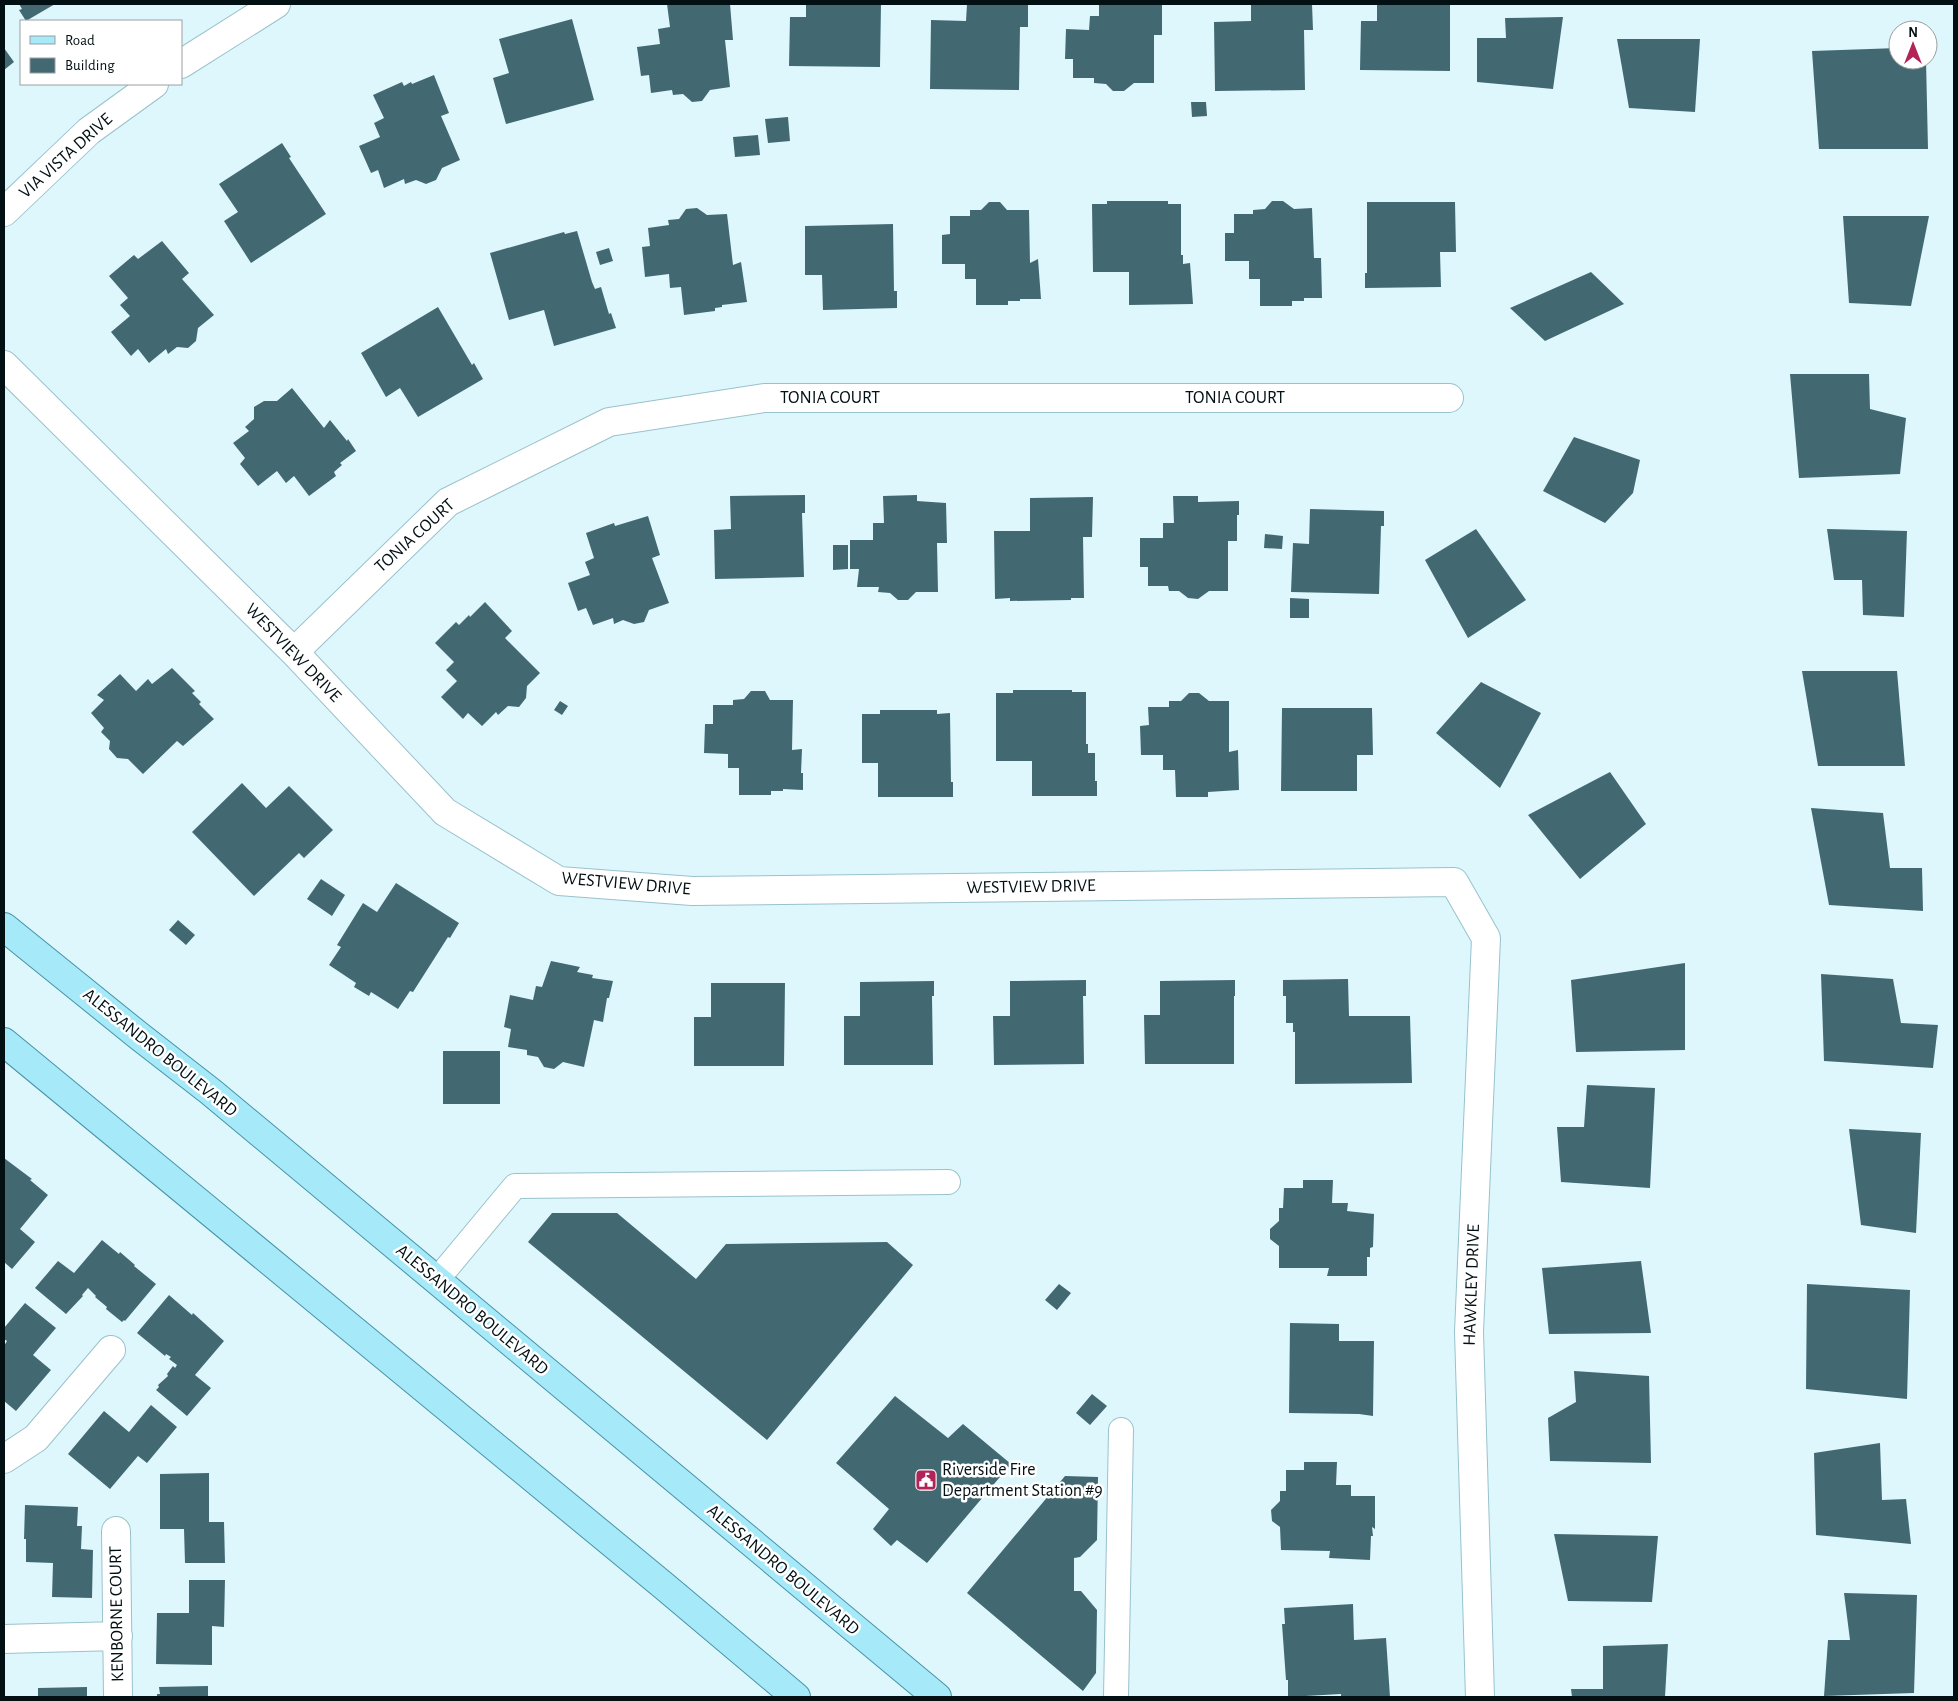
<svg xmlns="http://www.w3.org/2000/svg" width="1958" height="1701" viewBox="0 0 1958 1701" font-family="'Alegreya Sans',sans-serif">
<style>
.building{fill:#426972}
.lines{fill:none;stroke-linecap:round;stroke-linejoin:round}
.service-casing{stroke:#99c2cc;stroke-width:26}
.minor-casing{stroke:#99c2cc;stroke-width:30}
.tertiary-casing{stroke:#99c2cc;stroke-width:30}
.primary-casing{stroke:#4694a6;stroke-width:30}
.service{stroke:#fff;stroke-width:24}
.minor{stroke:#fff;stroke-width:28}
.tertiary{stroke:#fff;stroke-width:28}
.primary{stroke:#a6e9f9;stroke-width:28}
.labels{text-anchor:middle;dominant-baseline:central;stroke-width:5;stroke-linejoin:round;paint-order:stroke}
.street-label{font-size:18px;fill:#020f13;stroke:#fff}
.poi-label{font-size:18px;fill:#020f13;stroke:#fff;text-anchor:start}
</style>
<rect width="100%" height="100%" fill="#def7fd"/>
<!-- building -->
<path class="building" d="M19 4H55L26 21 19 10 22 9Z
M667 4H730L733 40H725L730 87 710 90 702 101 692 102 683 94 673 95 672 90 651 93 649 75 641 76 637 47 660 44 658 29 670 27Z
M806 4H881L880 67 789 66 790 17H806Z
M967 4H1028V27H1020L1019 90 930 89 931 20 966 21Z
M1099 4H1162V35H1154V83H1134L1124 91H1113L1106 84 1094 83V78H1073V59H1065L1066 29 1089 30 1090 16H1099Z
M1251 4H1312L1313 30H1304L1305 90 1215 91 1214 22 1251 21Z
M1377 4H1450V71L1360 70 1361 21H1377Z
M1563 17 1553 89 1477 82V38H1506L1505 18Z
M572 19 594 100 506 124 493 78 509 73 499 39Z
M1617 39H1700L1695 112 1629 108Z
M4 48 14 62 4 70Z
M1898 48V60H1926L1928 149H1819L1812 51Z
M434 75 449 113 441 116 460 160 442 168 436 180 426 184 416 180 405 184 404 179 384 188 378 170 371 173 359 146 380 137 374 123 384 118 373 95 402 82 404 86 411 82 412 84Z
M1191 102H1206L1207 116 1192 117Z
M788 117 790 141 768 143 765 119Z
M758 135 760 155 735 157 733 137Z
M282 143 291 157 289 158 326 214 251 263 224 221 238 212 219 184Z
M1107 201H1168V204H1181V255H1183V264L1190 263 1193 304 1129 305V272H1093L1092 204H1107Z
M1272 201H1283L1294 209 1312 208 1314 258H1321L1322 298H1304V301H1292V306H1260V279H1249V261H1225V233H1234V214H1253V210L1265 209Z
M989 202H1000L1007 210H1029L1030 263 1038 259 1041 299H1020V301H1008V305H976V279H965V264H942V235L950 234V216H970V210H981Z
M1367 202H1455L1456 252H1440L1441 287 1365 288V273H1367Z
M697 208 707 215 727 214 733 265 741 262 747 302 722 305V307L715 308V311L684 315 681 287 670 288 669 274 645 277 642 247 650 246 648 228 669 225 668 220 679 219 686 209Z
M1843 216H1929L1911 306 1849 303Z
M893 224 894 291H897V308L823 310 822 275H805V226Z
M577 231 592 282 595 289 601 287 609 314 611 313 616 328 554 346 544 310 509 320 490 253 564 232 565 234Z
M162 241 189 273 182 279 214 315 198 328 196 341 188 348 177 347 168 354 166 349 149 363 138 349 131 356 111 332 130 316 120 305 128 298 109 276 134 255 138 259Z
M609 248 613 261 600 265 596 252Z
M1591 272 1624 304 1545 341 1510 308Z
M438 307 472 365 474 363 483 379 418 417 400 388 386 397 361 353Z
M1790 374H1869L1870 409 1906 418 1900 474 1799 478Z
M292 388 324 428 330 420 347 441 348 439 356 451 340 463 342 465 334 472 336 476 309 496 294 476 286 483 277 471 258 486 240 464 245 458 233 443 249 431 245 427 254 419V407L264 401H277Z
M1574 437 1640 460 1633 493 1605 523 1543 491Z
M805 495V513H802L804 577 715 579 714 530 731 529 730 496Z
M917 495V501L946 503 947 543H937L938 592H916L908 600H898L890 593 878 592 879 587H857L859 569H850V540H873V523H884L883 496Z
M1173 496H1198V502L1239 501V515H1237V541H1228V591H1209L1198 599 1188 598 1179 591H1169L1168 586H1148V567H1140V538H1163V523H1174Z
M1093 497 1092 537H1083L1084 598H1071V600L1010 601V598L995 599 994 531H1030V498Z
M1310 509 1384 511V526H1381L1379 594 1291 592 1293 543 1309 544Z
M648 516 660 555 652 558 669 603 649 610 644 622 634 624 623 620 614 624 613 618 593 625 586 608 578 611 568 583 590 575 585 562 594 558 586 533 614 523 615 526Z
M1476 529 1526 600 1468 638 1425 560Z
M1827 529 1907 531 1904 617 1863 615 1862 580H1834Z
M1265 534 1283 536 1282 549 1264 548Z
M833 545H848V569L833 570Z
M1290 598 1309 599V618H1290Z
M485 602 512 631 505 638 540 673 527 686 526 698 519 707 508 706 498 715 496 712 482 726 468 713 463 719 441 697 457 681 446 670 454 662 435 643 456 622 459 625 469 615 470 617Z
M172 668 195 691 192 693 201 702 199 704 214 719 183 746 177 741 143 774 128 759 117 758 109 749 110 741 101 732 104 728 91 713 104 700 97 695 120 674 136 691 148 679 152 684Z
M1802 671H1897L1905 766H1818Z
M1481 682 1541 713 1500 788 1436 733Z
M1013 690H1072V692H1086V744H1088V753H1095V781H1097V796H1032V761H996V693H1013Z
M751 691H765L770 700H793L792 750 802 749 801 773H803V790L783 789V791H771V795H739V768H728V754L704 753 705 724H713V705H733V700L744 699Z
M1189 693H1199L1209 701H1229V752L1238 750 1239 790 1208 792V797H1176L1175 770H1163V755H1141L1140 726 1149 725 1148 707H1169V701H1181Z
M560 701 568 706 562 715 554 710Z
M1282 708H1372L1373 755H1357V791H1281Z
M880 710H937V714L950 713 951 782H953V797H878V763H862V714H880Z
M1610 772 1646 824 1580 879 1528 815Z
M242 783 266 808 289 786 333 830 304 858 299 853 254 896 192 832Z
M1811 808 1883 813 1890 868H1922L1923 911 1829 905Z
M321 879 345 895 332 916 307 899Z
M396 883 459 923 450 938 448 937 413 992 410 991 398 1009 371 992 369 996 354 987 356 983 329 965 341 947 337 945 363 903 377 912Z
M178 920 195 935 186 945 169 930Z
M551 961 580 967 577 972 593 975 592 978 613 981 609 998H607L603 1022 594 1020 584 1067 563 1062 554 1069 544 1067 538 1057 527 1055V1050L508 1047 511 1029 504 1027 510 995 533 1000 536 986 542 987Z
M1685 963V1050L1576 1052 1571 980Z
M1821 974 1893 979 1901 1023 1938 1025 1933 1068 1824 1061Z
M1348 979 1349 1016H1410L1412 1083 1295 1084V1032H1293V1023H1286V996H1283V980Z
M1086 980V996H1083L1084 1064 994 1065 993 1016H1010V981Z
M1235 980V996H1234V1064H1145L1144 1015H1160V981Z
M934 981V996H932L933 1065H844V1016H860V982Z
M711 983H785L784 1066H694V1017H711Z
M443 1051H500V1104H443Z
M1587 1085 1655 1088 1650 1188 1561 1182 1557 1127H1584Z
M1849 1129 1921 1133 1916 1233 1861 1225Z
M4 1158 32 1179 30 1180 48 1195 20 1229 35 1242 12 1269 4 1262Z
M1303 1180H1333L1332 1203H1348L1347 1211 1374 1214 1373 1247 1370 1248V1257H1367V1276H1327L1329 1268H1279V1246L1270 1239V1229L1279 1221V1208H1283L1284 1188H1303Z
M552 1213H617L696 1279 726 1244 887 1242 913 1265 767 1440 528 1242Z
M102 1240 119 1254 120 1252 135 1265 134 1266 156 1284 125 1321 124 1320 122 1322 106 1309 107 1307 95 1297 96 1296 88 1288 82 1295 83 1296 66 1314 35 1288 58 1261 74 1273Z
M1641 1261 1651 1333 1549 1334 1542 1268Z
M1059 1284 1071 1293 1057 1310 1045 1300Z
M1807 1284 1910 1290 1907 1399 1806 1389Z
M169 1295 192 1315 193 1313 224 1341 195 1375 211 1388 187 1416 156 1390 159 1387 158 1385 168 1376 167 1374 173 1366 175 1368 177 1365 169 1359 171 1357 166 1354 165 1356 137 1333Z
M25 1303 56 1328 33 1355 51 1370 16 1411 4 1401V1346L7 1341 4 1339V1328Z
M1290 1323 1339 1324V1341H1374L1373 1416 1359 1414 1289 1413Z
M1574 1371 1649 1376 1651 1463 1550 1461 1548 1418 1576 1402Z
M1092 1394 1107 1406 1090 1425 1076 1413Z
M895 1396 948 1438 963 1424 1011 1464 927 1563 897 1540 891 1546 873 1529 889 1509 836 1463Z
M151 1405 177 1427 147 1463 138 1456 110 1489 68 1454 104 1411 129 1432Z
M1880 1443 1882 1500 1906 1499 1911 1544 1816 1535 1814 1453Z
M1304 1462H1337L1336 1485H1351V1496H1375V1529L1372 1527 1373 1536H1371L1370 1560 1329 1558 1330 1551 1281 1550 1280 1527 1272 1521 1271 1510 1280 1501V1491H1286V1470H1304Z
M209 1473V1522H224L225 1563H185L184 1529H160V1474Z
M1065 1476 1098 1477 1097 1540 1080 1557 1074 1558V1591H1081L1097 1610 1096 1673 1083 1691 967 1593Z
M25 1505 78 1507 77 1526H82L81 1549 93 1550 92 1598 52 1597 53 1563 26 1562V1539H24Z
M1554 1534 1658 1536 1652 1602 1568 1601Z
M189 1580H225L224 1627 212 1626V1665L156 1664 157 1613H189Z
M1844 1593 1917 1595 1914 1693 1824 1696 1828 1640H1850Z
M1353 1604 1354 1640 1386 1638 1390 1697H1349L1341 1696V1694L1288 1697V1680H1286L1282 1624H1285L1284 1608Z
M1668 1644 1665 1697H1572L1571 1689H1603V1646Z
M208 1686V1697H157V1694H160L159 1687Z
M87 1687V1697H38V1688Z"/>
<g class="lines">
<!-- service casing -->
<g class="service-casing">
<path id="service" d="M436 1281 515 1186 948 1182
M1116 1697 1121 1430"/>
</g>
<!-- minor casing -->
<g class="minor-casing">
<path id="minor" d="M4 365 294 652 445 812 559 881 692 891 1454 882 1486 938 1469 1332 1480 1697
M294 652 448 502 609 422 764 398H1449
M4 1459 36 1438 111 1350
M116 1531 118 1697
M4 1639 118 1636"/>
</g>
<!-- tertiary casing -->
<g class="tertiary-casing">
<path id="tertiary" d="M181 64 276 4
M4 212 89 131 154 84"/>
</g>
<!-- primary casing -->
<g class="primary-casing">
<path id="primary" d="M4 927 139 1036 211 1092 937 1697
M4 1042 664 1586 796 1697"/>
</g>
<!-- service -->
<use href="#service" class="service"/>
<!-- minor -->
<use href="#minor" class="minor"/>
<!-- tertiary -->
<use href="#tertiary" class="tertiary"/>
<!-- primary -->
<use href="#primary" class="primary"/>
</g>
<!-- icons -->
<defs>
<g id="civic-square" transform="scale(1.125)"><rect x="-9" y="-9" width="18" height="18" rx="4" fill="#b22358" stroke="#fff"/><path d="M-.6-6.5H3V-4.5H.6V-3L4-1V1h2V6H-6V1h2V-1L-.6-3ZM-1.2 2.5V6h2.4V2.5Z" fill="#fff"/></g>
</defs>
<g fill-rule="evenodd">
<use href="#civic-square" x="926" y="1480"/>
</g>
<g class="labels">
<!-- street labels -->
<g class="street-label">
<text transform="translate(66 156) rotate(-42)">VIA VISTA DRIVE</text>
<text x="830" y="398">TONIA COURT</text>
<text x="1235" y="398">TONIA COURT</text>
<text transform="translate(415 536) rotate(-42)">TONIA COURT</text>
<text transform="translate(293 653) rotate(46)">WESTVIEW DRIVE</text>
<text transform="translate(626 884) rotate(5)">WESTVIEW DRIVE</text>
<text transform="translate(1031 887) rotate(-1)">WESTVIEW DRIVE</text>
<text transform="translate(160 1053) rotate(39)">ALESSANDRO BOULEVARD</text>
<text transform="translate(1472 1285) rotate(-88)">HAWKLEY DRIVE</text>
<text transform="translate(472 1310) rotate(40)">ALESSANDRO BOULEVARD</text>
<text transform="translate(783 1570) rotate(40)">ALESSANDRO BOULEVARD</text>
<text transform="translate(117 1614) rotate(-91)">KENBORNE COURT</text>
</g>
<!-- poi labels -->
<g class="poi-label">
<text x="942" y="1470">Riverside Fire<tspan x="942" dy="21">Department Station #9</tspan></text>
</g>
</g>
<!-- border -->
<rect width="1958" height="1701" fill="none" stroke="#020f13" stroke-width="10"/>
<!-- legend -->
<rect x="20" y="20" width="162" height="65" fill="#ffffff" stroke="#9a9fa1"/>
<rect x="30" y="36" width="25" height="8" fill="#a6e9f9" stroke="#9a9fa1"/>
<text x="65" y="45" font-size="15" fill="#020f13">Road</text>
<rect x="30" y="58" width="25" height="15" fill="#426972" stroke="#9a9fa1"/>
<text x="65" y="70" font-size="15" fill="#020f13">Building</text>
<!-- north arrow -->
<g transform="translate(1913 45)"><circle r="24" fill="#ffffff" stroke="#9a9fa1"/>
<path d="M0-4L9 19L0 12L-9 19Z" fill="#b22358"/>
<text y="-8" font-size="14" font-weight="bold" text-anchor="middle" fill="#020f13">N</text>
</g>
</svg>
